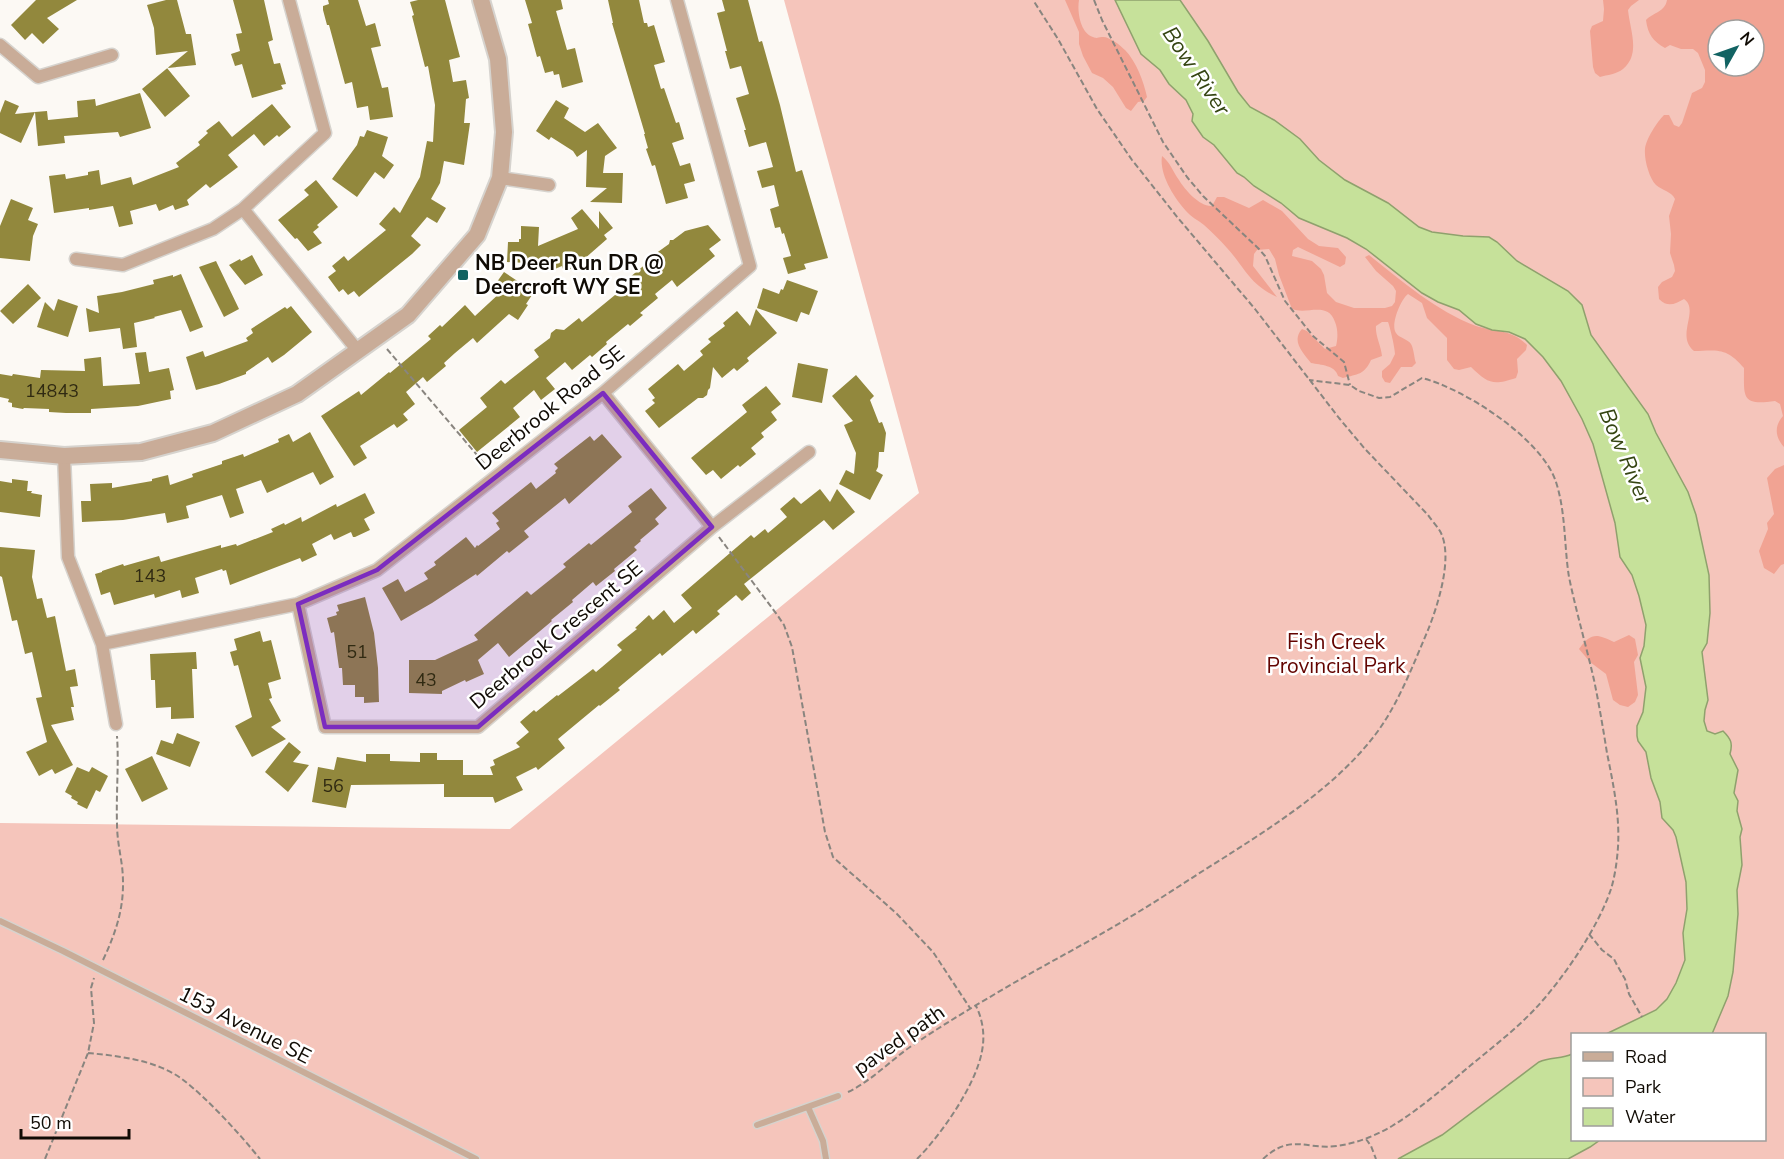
<svg xmlns="http://www.w3.org/2000/svg" width="1784" height="1159" viewBox="0 0 1784 1159" font-family="'Nunito Sans',sans-serif">
<style>
.green{fill:#f5c5bb;fill-rule:evenodd}
.forest{fill:#f1a393;fill-rule:evenodd}
.water{fill:#c6e19a;stroke:#8fa16d;stroke-width:1.5}
.building{fill:#92883d}
.lines{fill:none;stroke-linecap:round;stroke-linejoin:round}
.service-casing{stroke:#d6d3ce;stroke-width:9}
.minor-casing{stroke:#d6d3ce;stroke-width:15}
.tertiary-casing{stroke:#d6d3ce;stroke-width:20}
.path{stroke:#89857f;stroke-width:2;stroke-dasharray:6 3;stroke-linecap:butt}
.service{stroke:#c9ac98;stroke-width:6}
.minor{stroke:#c9ac98;stroke-width:12}
.tertiary{stroke:#c9ac98;stroke-width:16}
.marked{fill:#7b2cbf;fill-opacity:0.2;stroke:#7b2cbf;stroke-width:4.5;stroke-linejoin:round}
.poi-dot{fill:#126363;stroke:#fff;stroke-width:2}
.labels{text-anchor:middle;dominant-baseline:central;stroke-width:5;stroke-linejoin:round;paint-order:stroke}
.number-label{font-size:18px;fill:#302a12}
.poi-label{font-size:21px;font-weight:bold;fill:#100b04;stroke:#fff;text-anchor:start}
.street-label{font-size:21px;fill:#100b04;stroke:#fff}
.park-label{font-size:21px;fill:#630400;stroke:#fff}
.water-label{font-size:22px;font-style:italic;fill:#354512;stroke:#fff}
</style>
<rect width="100%" height="100%" fill="#fcf9f4"/>
<!-- green -->
<path class="green" d="M784 0H1784V1159H0V823L510 829 919 493ZM1718 30H1754V66H1718ZM1572 1034H1764V1140H1572Z"/>
<!-- forest -->
<path class="forest" d="M1065 0H1079C1077 11 1080 33 1093 37 1098 39 1097 37 1102 37 1109 36 1120 45 1125 50 1136 61 1144 82 1147 97L1144 101 1138 102 1131 111 1126 108 1113 87 1103 78 1092 73 1083 56 1079 44V32Z
M1603 0H1639L1631 6 1628 10C1630 30 1641 54 1623 69 1617 74 1607 75 1600 77L1595 73 1593 67 1590 31 1592 26 1603 21 1604 9Z
M1667 0H1784V447C1775 437 1774 426 1783 416L1780 404 1775 401C1741 406 1744 397 1744 368 1727 348 1719 350 1694 351 1675 336 1700 310 1684 299 1675 304 1668 308 1659 299L1658 287 1662 282 1672 277 1675 271 1674 265 1670 253 1671 234 1669 216 1675 199C1671 191 1663 191 1656 185 1649 178 1644 159 1645 149 1646 139 1657 122 1664 115H1669L1674 125 1679 127 1682 123 1692 93 1702 88 1705 82V70L1698 53 1693 49H1681L1670 45 1665 48C1653 41 1648 35 1646 20 1654 12 1665 12 1667 0ZM1718 30H1754V66H1718Z
M1162 156C1170 162 1173 172 1179 180 1185 190 1200 207 1212 206L1217 197H1224L1249 208 1263 200 1282 211 1308 239 1319 246 1338 248 1346 257 1345 264 1340 267 1298 247 1293 250 1292 256 1312 261 1321 269 1324 275 1327 293 1336 302 1354 308H1385L1392 306 1395 302 1396 291 1393 286 1376 271 1365 257 1369 255C1402 281 1436 311 1476 326 1494 332 1512 329 1527 345L1526 350 1517 359 1518 372 1516 378C1492 386 1488 383 1471 367L1459 370 1454 369 1447 360V338L1427 318 1422 303 1408 294C1401 299 1390 325 1396 333 1399 338 1408 339 1411 344 1414 349 1414 358 1416 363L1412 367H1401L1390 383 1385 382 1382 377V371L1390 364 1395 354C1395 348 1390 327 1388 322H1382L1376 326C1375 335 1381 346 1382 356L1371 360C1364 375 1358 374 1343 378L1338 376C1335 365 1321 365 1311 363 1303 353 1291 341 1302 329L1307 331 1325 349 1336 346C1338 338 1338 329 1335 322 1328 301 1307 315 1292 309L1279 275 1275 259 1269 249 1257 250 1254 254 1253 266 1277 297C1249 284 1246 269 1227 248 1220 240 1212 232 1204 225 1198 220 1191 217 1186 211 1174 198 1159 174 1162 156Z
M1784 465V564L1781 565 1774 574 1764 568 1759 551 1768 529 1767 523 1774 514 1767 478 1775 469Z
M1629 635 1635 639 1638 655 1634 662 1638 695 1635 702 1628 707 1620 705 1613 700 1606 674 1590 662 1579 649C1591 632 1597 634 1614 642Z"/>
<!-- water -->
<path class="water" d="M1115 0H1180L1208 41 1238 92 1250 107 1274 120 1300 139 1319 160 1345 180 1388 203 1419 227 1432 232 1463 236 1489 237 1497 242 1517 261 1568 291 1582 305 1591 335 1648 414 1656 433 1688 492 1696 515 1709 575 1710 613 1707 643 1702 652 1708 700 1705 710 1704 721 1707 731 1715 734 1723 731C1731 739 1733 743 1730 754L1738 770 1734 793 1738 801 1737 811 1742 829 1740 837 1742 865 1737 890 1738 914 1733 972 1728 996 1712 1034H1606L1656 1010 1667 999 1676 983 1685 960 1683 933 1687 909 1686 882 1676 837 1673 830 1662 818 1660 802 1651 778 1646 752 1638 741 1637 736V726L1643 712 1646 687 1640 658 1644 646 1646 625 1639 596 1632 575 1620 557 1615 523 1593 444 1582 419 1561 381 1543 357 1525 339 1509 332 1492 330 1476 324 1459 310 1438 302 1422 293 1366 249 1347 238 1299 218 1281 203 1254 186 1244 177 1237 173 1214 145 1203 137 1192 121 1193 114 1186 100 1169 84 1160 70 1141 54Z
M1572 1054V1140H1600L1590 1147 1568 1159H1398L1442 1135 1539 1062C1550 1057 1562 1059 1572 1054Z"/>
<!-- building -->
<path class="building" d="M36 0H77L47 18 59 29 43 44 32 33 25 40 11 25Z
M166 0H177L186 34H191L196 65 167 68 190 96 165 117 142 89 188 51 156 55 154 28 147 5Z
M233 0H264L273 40 268 42 274 64 280 63 286 84 281 85 283 89 252 98 242 64 235 66 231 54 240 51 236 34 242 33Z
M328 0H358L366 26 375 23 381 46 371 48 382 88 388 87 393 117 370 120 368 106 357 108 352 82 345 84 329 25H327L323 10V6L329 4Z
M418 0H445L460 57 449 60 453 82 466 80 469 98 466 99 464 123H470L464 165 444 161 440 183 431 199 446 208 437 223 427 217 411 236 421 245 412 254 359 297 354 291 348 295 343 289 339 292 328 277 336 271 332 266 344 256 348 261 386 230 379 224 394 207 400 213 420 177 427 141 433 142 435 105 428 66 425 67 412 16 414 15 410 2Z
M525 0H561L563 9 556 11 567 50 575 48 583 82 562 88 559 74 554 75 553 71 545 73 540 56 537 57 528 24 532 23Z
M608 0H639L644 23H647L648 27 654 25 665 62 654 65 661 89 664 88 676 123 679 122 684 139 672 143 680 166 690 163 695 181 684 184 688 198 666 204 655 165 652 166 646 149 648 148 644 134H645L612 23H613Z
M722 0H748L759 42 762 41 780 105 796 172 802 170 828 258 804 264 806 269 788 274 783 258 791 256 784 233 782 234 780 227 775 228 770 209 779 206 774 185 762 188 757 171 773 167 766 142 749 147 744 130H746L736 98 749 94 741 66 730 69 725 51H727L717 13 725 11Z
M140 93 151 128 120 137 118 132 64 136 65 143 38 146 35 112 47 111 48 120 78 117 77 101 95 99 96 106Z
M5 100 19 106 15 114 35 112 21 143 0 133V113Z
M556 100 569 108 564 118 585 132 598 123 617 148 605 156 603 173H623L622 203 590 202 607 188 586 187 587 150 577 157 573 151 551 137 549 140 536 131Z
M272 104 291 127 279 137 277 135 264 146 254 134 228 155 238 167 210 188 206 184 187 200 189 205 175 210 173 205 159 211 156 204 130 211 133 224 119 227 113 206 89 210V208L54 213 49 176 65 174 66 179 88 175V172L99 170 101 185 131 177 133 185 179 167 176 163 200 145 198 142 208 133 206 131 219 121 232 137Z
M367 130 388 137 382 156 394 165 384 179 375 172 357 197 332 179 357 145 360 136 364 137Z
M316 180 338 207 317 225 319 227 313 232 322 243 308 251 297 238 295 239 278 220 309 195 304 190Z
M11 199 33 208 28 220 38 224 33 236 30 261 0 258V226Z
M582 209 599 229V211L613 228 604 235 607 239 583 260 584 263 564 272 562 266 550 271 547 264 507 262 508 242H519V239H521V226L539 227 538 246 578 229 571 218Z
M708 225 721 240 709 249 715 256 677 287 672 280 655 294 658 298 640 313 643 315 630 326 628 324 606 342 607 344 592 357 590 355 572 370 565 362 546 378 555 389 541 400 534 390 513 408 520 417 477 452 459 430 487 407 480 398 501 380 505 384 539 357 534 350 550 338 551 333 556 329 564 330 579 318 582 322 626 286 623 283 654 257 655 254 669 244 670 240H673L685 231Z
M252 255 263 275 245 285 229 265 240 259 241 261Z
M216 261 239 309 224 317 199 267Z
M504 272 534 292 526 304 528 305 518 320 509 314 477 343 473 338 455 353 444 363 446 366 427 382 423 377 406 392 415 404 403 414 408 420 397 428 394 424 360 446 367 458 354 466 321 416 359 391 361 395 389 372 390 373 431 339 428 336 440 325 442 327 465 305 475 316 502 291 494 286Z
M181 274 203 327 190 332 181 310 154 317 155 318 134 323 137 347 123 349 120 328 89 332 86 308 99 313 97 296 122 292 154 284 153 280 173 275V277Z
M787 280 818 291 809 315 801 312 797 322 757 308 763 288 779 294 781 289 783 290Z
M28 284 41 298 13 324 0 311Z
M58 299 78 306 68 337 37 327 45 302 54 311Z
M291 306 312 332 284 355 272 363 268 357 246 372V374L219 384 196 390 186 357 203 351 205 357 248 341 246 338 253 333 251 329 285 307 287 309Z
M756 309 777 333 747 358 749 361 737 371 734 368 722 378 713 367 710 388 708 390 707 395 703 398H698L659 428 645 411 655 403 652 400 655 398 648 389 678 364 684 371 703 355 700 351 711 342 708 339 725 326 723 323 737 311 750 326Z
M146 352 149 372 169 368 174 390 170 391 171 399 138 406 91 409V413H66L49 412V409L24 408 23 409 12 407V403L8 402 9 399 0 397V374L12 376 13 374 40 378 41 370 85 371 84 359 101 357 103 386 140 384 135 353Z
M798 363 828 369 822 403 792 397Z
M856 375 874 396 870 400 879 423 882 422 886 433 884 452H879L878 467 876 471 883 475 870 500 839 484 846 470 854 474 856 453 844 425 853 421 832 396Z
M766 386 781 404 771 412 777 420 761 433 764 437 751 448 756 454 740 467 738 465 721 479 713 470 706 475 691 458 747 412 742 405Z
M310 432 334 477 320 485 313 472 267 493 261 480 236 489 244 513 230 518 222 495 186 506 189 518 167 523 165 513 123 520 82 522 81 501H91L90 484 112 483V488L152 481V479L168 475 170 485 193 477 192 474 222 464V461L243 454 244 457 279 442 278 439 289 434 293 442Z
M602 434 622 457 569 504 565 498 524 531 529 537 509 553 507 551 477 576 476 574 432 603 401 621 382 588 398 579 405 592 428 579 424 573 436 565 434 562 466 537 475 548 477 545 478 546 500 529 496 523 499 521 492 513 531 482 536 489 556 473 555 471 558 468 554 464 590 436 594 441Z
M12 479 28 481 27 491H32L31 493 42 495 40 517 0 512V481L12 483Z
M651 488 667 508 655 519 659 524 640 540 641 541 634 547 637 550 614 569 615 571 596 586 593 582 572 600 573 602 551 620 552 621 509 657 498 643 478 660 484 674 466 682 465 680 442 691V694L409 693V660H435L478 640 474 635 527 591 531 595 566 567 563 564 589 543 591 545 632 512 628 506Z
M820 489 830 502 837 489 855 512 833 530 824 520 744 584 751 593 742 601 736 595 717 611 720 614 696 634 693 630 662 656 660 653 618 688 620 690 600 706 599 705 558 739 565 748 538 770 536 767 516 777 523 790 495 803 493 797H444V784L351 785 346 808 312 802 318 767 334 770 337 757 366 762V754H390V761L420 762V753H437V760H463V775H493L490 767 495 765 493 760 520 747 516 743 529 732 520 722 534 710 536 712 557 695 558 696 593 669 596 672 602 667 622 650 617 645 637 629 635 628 649 615 653 620 664 610 674 623 692 608 681 595 751 535 754 538 765 529 768 533 787 517 780 509 794 497 801 504Z
M365 493 375 513 364 519 370 530 355 537H353L351 532 334 540 331 534 312 544 317 555 302 562 300 558 230 585 226 570 223 571 222 569 195 578 199 593 182 598 180 590 155 598 154 594 114 605 110 592 101 595 95 574 102 572V571L123 564 124 566 159 556 161 562 221 545V548L236 544 237 546 273 532 271 529 284 523 285 525 301 517 302 522 336 504 337 507Z
M0 547 35 550 32 577 37 599 42 598 47 618 55 616 66 671 75 669 78 686 70 687 74 707H71L74 720 51 725 73 765 55 774 52 769 39 776 26 752 47 742 36 698 42 697 32 652 25 654 17 620 12 621 2 577 0 576Z
M365 597 374 633 378 668 379 702 364 703V697H355V685H343L342 668H339L334 632 331 633 327 618 337 615 336 612 339 611 337 605Z
M260 631 263 642 271 640 281 679 268 683 272 698 269 699 281 721 271 727 286 739 252 757 235 726 252 717 238 665 234 666 230 652 237 650 234 639Z
M196 652 197 669H192L194 718 171 719V707L156 708 155 680H151L150 654Z
M177 733 200 742 190 767 156 754 161 740 173 744Z
M289 742 301 752 293 762 309 765 288 792 265 772Z
M152 756 168 789 142 802 125 769Z
M77 767 89 772 92 767 108 776 100 792 96 790 87 809 77 804 78 802 71 798 72 796 65 792Z"/>
<g class="lines">
<!-- service casing -->
<g class="service-casing">
<path id="service" d="M0 921 63 951 476 1159
M808 1107 823 1141 826 1159
M757 1125 838 1096"/>
</g>
<!-- minor casing -->
<g class="minor-casing">
<path id="minor" d="M289 0 325 133 243 209 358 351
M0 45 38 77 112 55
M500 178 549 185
M76 259 123 265 213 229 243 209
M64 456 68 557 102 644 116 724
M712 527 809 452
M298 604 325 727H478L712 527 603 393
M102 644 298 604 377 570 603 393 750 266 677 0"/>
</g>
<!-- tertiary casing -->
<g class="tertiary-casing">
<path id="tertiary" d="M0 450 64 456 141 452 213 433 297 394 408 315 477 235 500 178 504 132 498 59 481 0"/>
</g>
<!-- path -->
<path class="path" d="M1094 0 1102 20 1163 142 1187 177 1203 196 1259 249 1265 256 1285 301 1313 336 1344 362 1350 385
M387 349 488 468
M719 537 778 616 784 625 792 647 825 832 833 857 897 914 933 952 970 1008
M1589 934 1602 950 1614 959 1617 965 1625 979 1629 994 1642 1017
M103 960C118 928 126 902 122 866 120 852 117 838 117 824 116 794 119 765 117 736
M88 1053C119 1056 156 1060 182 1079 207 1098 240 1134 260 1159
M848 1092C871 1081 889 1062 910 1047 938 1028 966 1011 995 994 1038 968 1082 946 1125 920 1159 900 1191 878 1225 857 1278 823 1336 786 1375 735 1398 705 1413 665 1428 630 1438 605 1453 558 1441 533 1438 527 1432 521 1428 515L1365 449 1339 418 1255 309 1178 218 1132 160 1097 109 1058 39 1033 0
M1366 1139 1371 1146 1376 1159
M45 1159 88 1053 94 1023 91 988 94 978
M917 1159C941 1135 976 1085 982 1051 985 1036 983 1020 976 1006
M1263 1159C1291 1133 1306 1150 1337 1146 1357 1143 1375 1136 1392 1126 1420 1109 1446 1086 1471 1065 1493 1047 1516 1029 1535 1009 1563 979 1598 928 1611 889 1615 876 1617 861 1618 847 1620 815 1613 783 1607 753 1603 728 1599 704 1594 680 1586 645 1576 611 1569 577 1564 546 1566 513 1556 482 1542 439 1465 389 1422 378L1390 397 1379 398 1359 391 1350 385 1309 380"/>
<!-- service -->
<use href="#service" class="service"/>
<!-- minor -->
<use href="#minor" class="minor"/>
<!-- tertiary -->
<use href="#tertiary" class="tertiary"/>
</g>
<!-- marked area -->
<path class="marked" d="M603 393 712 527 478 727H325L298 604 377 570Z"/>
<!-- markers -->
<rect class="poi-dot" x="457" y="269" width="12" height="12" rx="3"/>
<g class="labels">
<!-- number labels -->
<g class="number-label">
<text x="52" y="391">14843</text>
<text x="150" y="576">143</text>
<text x="357" y="652">51</text>
<text x="426" y="680">43</text>
<text x="333" y="786">56</text>
</g>
<!-- poi labels -->
<g class="poi-label">
<text x="475" y="263">NB Deer Run DR @<tspan x="475" dy="24">Deercroft WY SE</tspan></text>
</g>
<!-- street labels -->
<g class="street-label">
<text transform="translate(550 408) rotate(-39)">Deerbrook Road SE</text>
<text transform="translate(556 635) rotate(-40)">Deerbrook Crescent SE</text>
<text transform="translate(245 1025) rotate(27)">153 Avenue SE</text>
<text transform="translate(899 1040) rotate(-35)">paved path</text>
</g>
<!-- park labels -->
<g class="park-label">
<text x="1336" y="642">Fish Creek<tspan x="1336" dy="24">Provincial Park</tspan></text>
</g>
<!-- water labels -->
<g class="water-label">
<text transform="translate(1196 71) rotate(56)">Bow River</text>
<text transform="translate(1625 456) rotate(67)">Bow River</text>
</g>
</g>
<!-- legend -->
<rect x="1571" y="1033" width="195" height="108" fill="#ffffff" stroke="#9f9d9b" stroke-width="1.5"/>
<rect x="1583" y="1052" width="30" height="9" fill="#c9ac98" stroke="#9f9d9b" stroke-width="1.5"/>
<text x="1625" y="1063" font-size="18" fill="#100b04">Road</text>
<rect x="1583" y="1078" width="30" height="18" fill="#f5c5bb" stroke="#9f9d9b" stroke-width="1.5"/>
<text x="1625" y="1093" font-size="18" fill="#100b04">Park</text>
<rect x="1583" y="1108" width="30" height="18" fill="#c6e19a" stroke="#9f9d9b" stroke-width="1.5"/>
<text x="1625" y="1123" font-size="18" fill="#100b04">Water</text>
<!-- north arrow -->
<g transform="translate(1736 48) rotate(50)"><circle r="28" fill="#ffffff" stroke="#9f9d9b" stroke-width="1.5"/>
<path d="M0-4.5L10 22L0 15L-10 22Z" fill="#126363"/>
<text y="-9" font-size="16" font-weight="bold" text-anchor="middle" fill="#100b04">N</text>
</g>
<!-- scale -->
<path d="M21 1129v9h108v-9" fill="none" stroke="#100b04" stroke-width="3"/>
<text x="30" y="1129" font-size="18" fill="#100b04" stroke="#ffffff" stroke-width="4.5" paint-order="stroke">50 m</text>
</svg>
